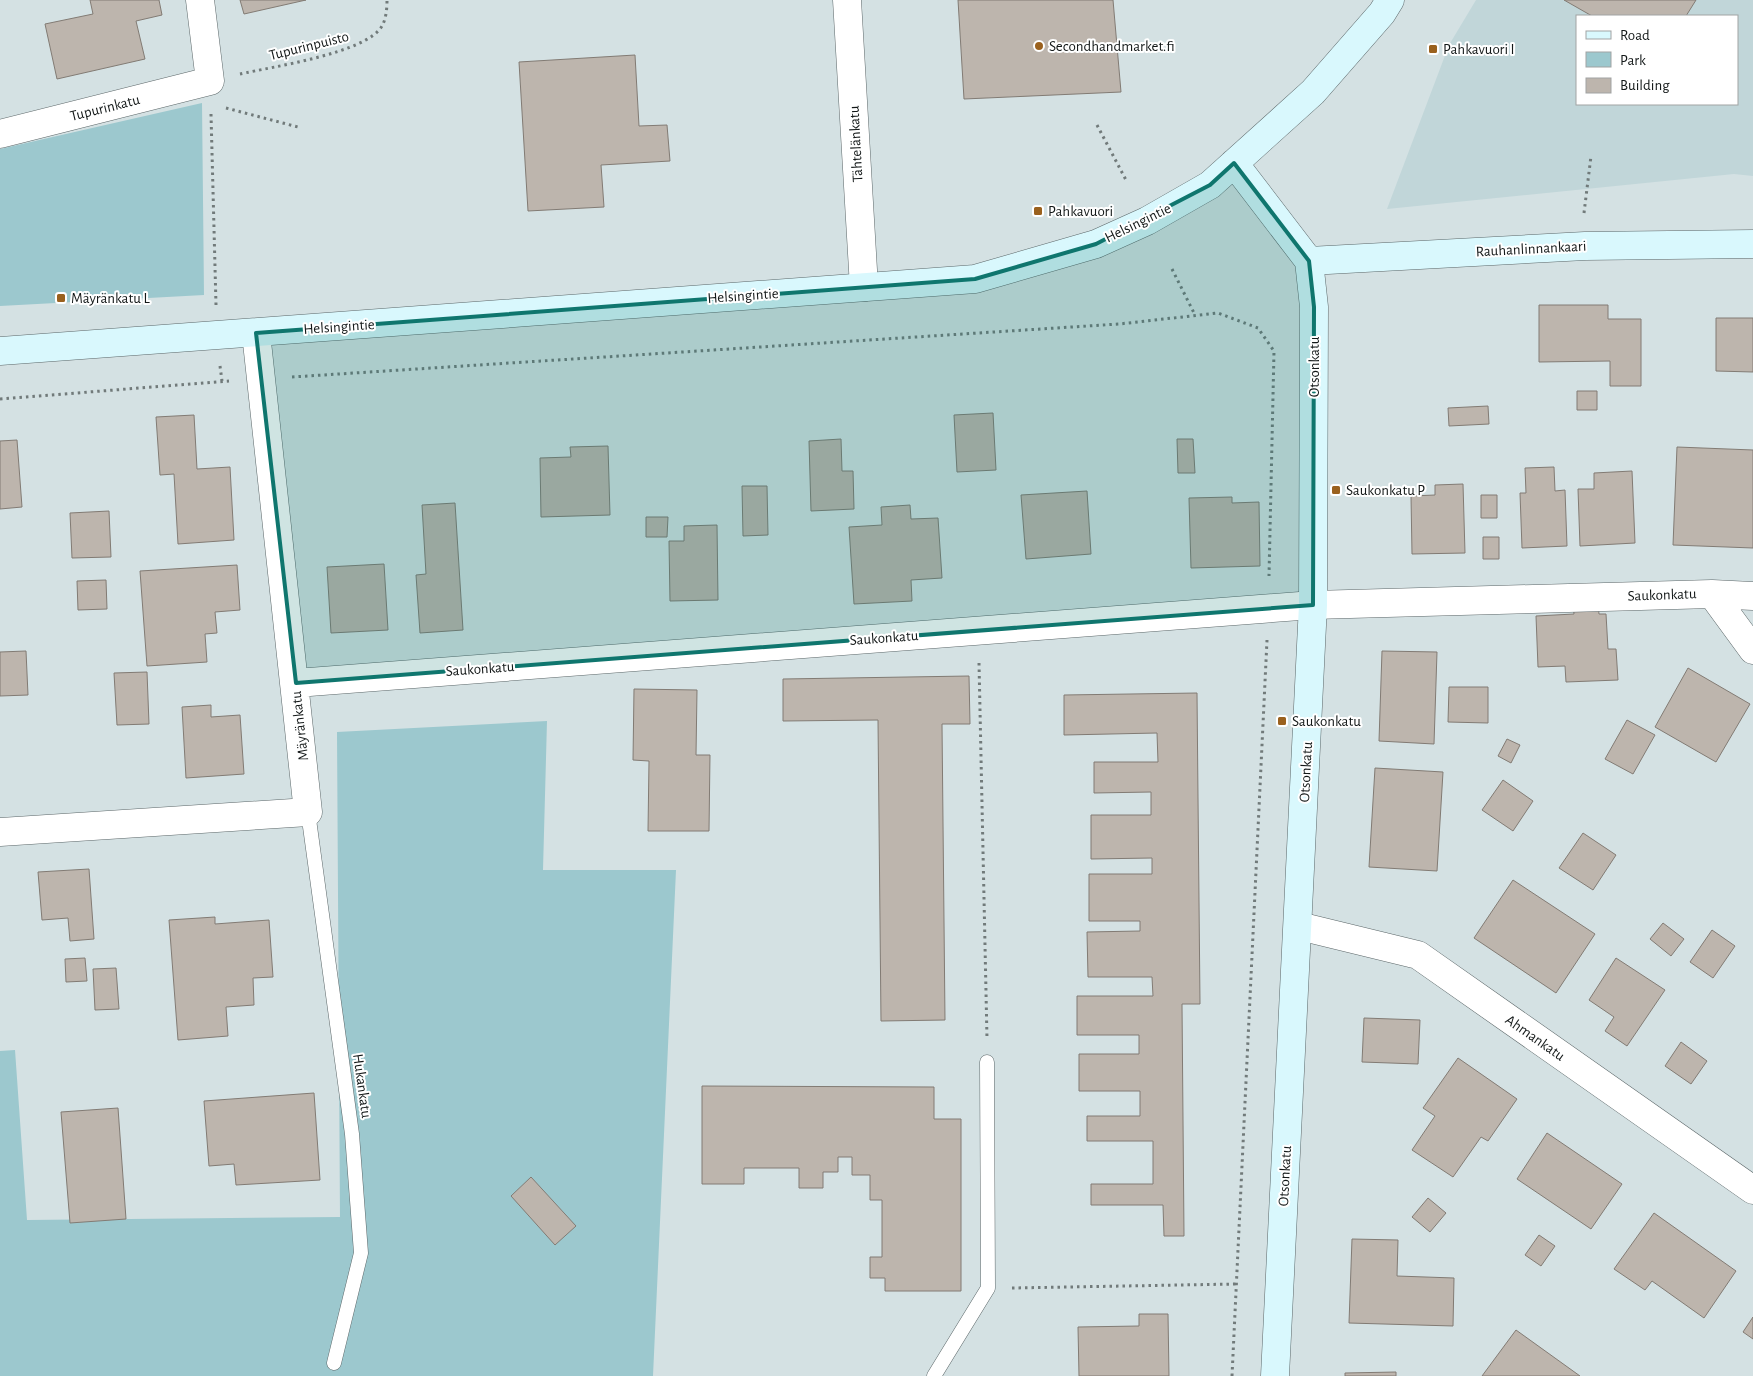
<svg xmlns="http://www.w3.org/2000/svg" width="1753" height="1376" viewBox="0 0 1753 1376" font-family="'Alegreya Sans',sans-serif">
<style>
.built{fill:#c1d6d9;fill-rule:evenodd}
.green{fill:#9cc8ce}
.building{fill:#bdb5ad;stroke:#827b74}
.lines{fill:none;stroke-linecap:round;stroke-linejoin:round}
.lane-casing{stroke:#5c6769;stroke-width:15}
.street-casing{stroke:#5c6769;stroke-width:29}
.secondary-casing{stroke:#5c6769;stroke-width:29}
.path{stroke:#717a7a;stroke-width:3;stroke-dasharray:2.5 4;stroke-linecap:butt}
.lane{stroke:#fff;stroke-width:14}
.street{stroke:#fff;stroke-width:28}
.secondary{stroke:#d9f8fd;stroke-width:28}
.marked{fill:#0f766e;fill-opacity:0.2;stroke:#0f766e;stroke-width:4;stroke-linejoin:round}
.poi-dot{fill:#9a611e;stroke:#fff;stroke-width:2}
.labels{text-anchor:middle;dominant-baseline:central;stroke-width:4;stroke-linejoin:round;paint-order:stroke}
.street-label{font-size:15px;fill:#131818;stroke:#fff}
.poi-label{font-size:15px;fill:#131818;stroke:#fff;text-anchor:start}
</style>
<rect width="100%" height="100%" fill="#d4e1e3"/>
<!-- built -->
<path class="built" d="M1476 0H1753V176L1734 174 1387 209 1449 45ZM1577 16H1737V104H1577Z"/>
<!-- green -->
<path class="green" d="M202 103 204 295 0 306V149Z
M547 721 543 870H676L653 1376H0V1051L15 1050 27 1220 340 1217 337 732Z"/>
<!-- building -->
<path class="building" d="M90 0H159L162 15 136 21 145 59 57 79 45 24 93 14Z
M240 0H306L244 14Z
M958 0H1113L1121 92 964 99Z
M1564 0H1696L1686 16H1592Z
M635 55 639 126 667 125 670 161 601 165 604 207 528 211 519 62Z
M1539 305H1608V319H1641V386H1610V361L1539 362Z
M1716 318H1753V372L1716 371Z
M1577 391H1597V410H1577Z
M1488 406 1489 424 1449 426 1448 408Z
M993 413 996 470 957 472 954 415Z
M194 415 197 469 230 467 234 540 178 544 174 474 160 475 156 417Z
M841 439 842 471H853L854 509 811 511 809 441Z
M1177 439H1193L1195 473H1178Z
M17 440 22 507 0 509V441Z
M608 446 610 515 541 517 540 458 571 457 570 447Z
M1677 447 1753 450V548L1673 545Z
M1554 467 1555 491 1565 490 1567 546 1522 548 1520 493H1526L1525 468Z
M1632 471 1635 543 1580 546 1578 489H1594V473Z
M1463 484 1465 553 1412 554 1411 496 1435 495V485Z
M742 486H767L768 535 743 536Z
M1087 491 1091 554 1026 559 1021 495Z
M1481 495H1497V518H1481Z
M1232 497V503L1259 502 1260 566 1191 568 1189 498Z
M455 503 463 630 420 633 416 575 426 574 422 505Z
M910 505 911 519 938 518 942 578 911 580 912 601 854 604 849 527 882 525 881 507Z
M109 511 111 557 72 558 70 513Z
M646 517H668L667 537H646Z
M717 525 718 600 670 601 669 541H684V526Z
M1483 537H1499V559H1483Z
M384 564 388 630 331 633 327 567Z
M237 565 240 610 215 612 217 633 205 634 207 662 147 666 140 571Z
M106 580 107 609 78 610 77 581Z
M1573 604H1598L1599 614H1606L1608 649H1616L1618 680 1566 682 1565 666 1538 667 1536 616 1574 614Z
M26 651 28 695 0 696V652Z
M1382 651 1437 652 1434 744 1379 741Z
M1688 668 1750 704 1716 762 1655 727Z
M147 672 149 724 117 725 114 673Z
M969 676 970 724H942L945 1020 881 1021 878 720 783 721V679Z
M1449 687H1488V723L1448 722Z
M634 689 697 690 696 755H710L709 831H648L649 761 633 760Z
M1197 693 1200 1004H1182L1184 1236H1164L1163 1205H1091V1184H1153V1141H1087V1116H1140V1091H1079V1054H1139V1035H1077V996H1153L1152 977H1088L1087 932 1140 931V921H1089V874H1152V858L1091 859V815H1151V792L1094 793V762H1158L1157 733 1064 735V695Z
M211 705V717L240 715 244 774 186 778 182 707Z
M1627 720 1655 735 1633 774 1605 759Z
M1507 739 1520 745 1511 763 1498 756Z
M1375 768 1443 772 1437 871 1369 867Z
M1503 780 1533 801 1513 831 1482 810Z
M1583 833 1616 855 1593 890 1559 868Z
M89 869 94 939 70 941 68 918 42 920 38 872Z
M1513 880 1595 934 1556 993 1474 938Z
M215 917V924L269 920 273 977 253 978 254 1005 226 1007 228 1036 178 1040 169 920Z
M1663 923 1684 939 1671 956 1650 939Z
M1712 930 1735 946 1713 978 1690 962Z
M85 958 87 981 66 982 65 959Z
M1616 958 1665 990 1627 1046 1605 1031 1614 1017 1589 1000Z
M116 968 119 1009 95 1010 93 969Z
M1364 1018 1420 1020 1418 1064 1362 1062Z
M1681 1042 1707 1061 1691 1084 1665 1066Z
M1458 1058 1517 1099 1488 1141 1481 1137 1453 1177 1412 1150 1435 1116 1423 1108Z
M702 1086 934 1087V1119H961V1291H885V1278H870V1257H882V1200H870V1175H852V1157H838V1172H823V1188H799V1168H744V1184H702Z
M314 1093 320 1180 236 1185 234 1164 209 1166 204 1101Z
M118 1108 126 1219 70 1223 61 1112Z
M1547 1133 1622 1184 1591 1229 1517 1179Z
M531 1177 576 1226 555 1245 511 1196Z
M1428 1198 1446 1213 1430 1232 1412 1217Z
M1654 1213 1736 1271 1704 1318 1652 1281 1645 1290 1614 1269Z
M1539 1235 1555 1246 1541 1266 1525 1255Z
M1352 1239 1398 1240 1397 1276 1454 1278 1453 1326 1349 1323Z
M1139 1314H1168L1169 1376H1079L1078 1327 1139 1326Z
M1753 1317V1339L1743 1332Z
M1516 1330 1580 1376H1482Z
M1396 1372V1376H1345V1373Z"/>
<g class="lines">
<!-- lane casing -->
<g class="lane-casing">
<path id="lane" d="M308 812 352 1134 361 1253 334 1363
M934 1376 988 1288 987 1062"/>
</g>
<!-- street casing -->
<g class="street-casing">
<path id="street" d="M847 0 864 287
M0 134 210 81 200 0
M1712 594 1753 650
M296 683 1313 605 1712 594 1753 596
M0 832 308 812 256 333
M1299 926 1418 955 1753 1190"/>
</g>
<!-- secondary casing -->
<g class="secondary-casing">
<path id="secondary" d="M1234 163 1309 261 1314 307 1313 605 1275 1376
M1309 261 1585 246 1753 244
M0 351 975 279 1096 244 1147 221 1210 185 1313 92 1382 13 1390 0"/>
</g>
<!-- path -->
<path class="path" d="M240 74C271 67 367 53 382 26 386 19 387 9 387 0
M226 108 298 127
M211 114 216 305
M1097 125 1126 180
M1584 213 1591 156
M1172 269 1195 315
M220 366 222 381
M292 377 1119 324 1218 313 1258 328 1274 351 1269 576
M0 399 229 381
M979 663 987 1039
M1012 1288 1236 1284
M1232 1376 1267 640"/>
<!-- lane -->
<use href="#lane" class="lane"/>
<!-- street -->
<use href="#street" class="street"/>
<!-- secondary -->
<use href="#secondary" class="secondary"/>
</g>
<!-- marked area -->
<path class="marked" d="M1234 163 1309 261 1314 307 1313 605 296 683 256 333 975 279 1096 244 1210 185Z"/>
<!-- markers -->
<g class="poi-dot">
<circle cx="1039" cy="46" r="5"/>
<rect x="1428" y="44" width="10" height="10" rx="2.5"/>
<rect x="1033" y="206" width="10" height="10" rx="2.5"/>
<rect x="56" y="293" width="10" height="10" rx="2.5"/>
<rect x="1331" y="485" width="10" height="10" rx="2.5"/>
<rect x="1277" y="716" width="10" height="10" rx="2.5"/>
</g>
<g class="labels">
<!-- street labels -->
<g class="street-label">
<text transform="translate(309 46) rotate(-14)">Tupurinpuisto</text>
<text transform="translate(105 108) rotate(-14)">Tupurinkatu</text>
<text transform="translate(856 144) rotate(-93)">Tähtelänkatu</text>
<text transform="translate(1138 223) rotate(-26)">Helsingintie</text>
<text transform="translate(1531 249) rotate(-3)">Rauhanlinnankaari</text>
<text transform="translate(743 296) rotate(-4)">Helsingintie</text>
<text transform="translate(339 327) rotate(-4)">Helsingintie</text>
<text transform="translate(1314 367) rotate(-90)">Otsonkatu</text>
<text transform="translate(1662 595) rotate(-2)">Saukonkatu</text>
<text transform="translate(884 638) rotate(-4)">Saukonkatu</text>
<text transform="translate(480 669) rotate(-4)">Saukonkatu</text>
<text transform="translate(300 726) rotate(-96)">Mäyränkatu</text>
<text transform="translate(1306 772) rotate(-87)">Otsonkatu</text>
<text transform="translate(1535 1038) rotate(35)">Ahmankatu</text>
<text transform="translate(362 1086) rotate(82)">Hukankatu</text>
<text transform="translate(1285 1176) rotate(-87)">Otsonkatu</text>
</g>
<!-- poi labels -->
<g class="poi-label">
<text x="1049" y="46">Secondhandmarket.fi</text>
<text x="1443" y="49">Pahkavuori I</text>
<text x="1048" y="211">Pahkavuori</text>
<text x="71" y="298">Mäyränkatu L</text>
<text x="1346" y="490">Saukonkatu P</text>
<text x="1292" y="721">Saukonkatu</text>
</g>
</g>
<!-- legend -->
<rect x="1576" y="15" width="162" height="90" fill="#ffffff" stroke="#a1a3a3"/>
<rect x="1586" y="31" width="25" height="8" fill="#d9f8fd" stroke="#a1a3a3"/>
<text x="1620" y="40" font-size="15" fill="#131818">Road</text>
<rect x="1586" y="52" width="25" height="15" fill="#9cc8ce" stroke="#a1a3a3"/>
<text x="1620" y="65" font-size="15" fill="#131818">Park</text>
<rect x="1586" y="78" width="25" height="15" fill="#bdb5ad" stroke="#a1a3a3"/>
<text x="1620" y="90" font-size="15" fill="#131818">Building</text>
</svg>
